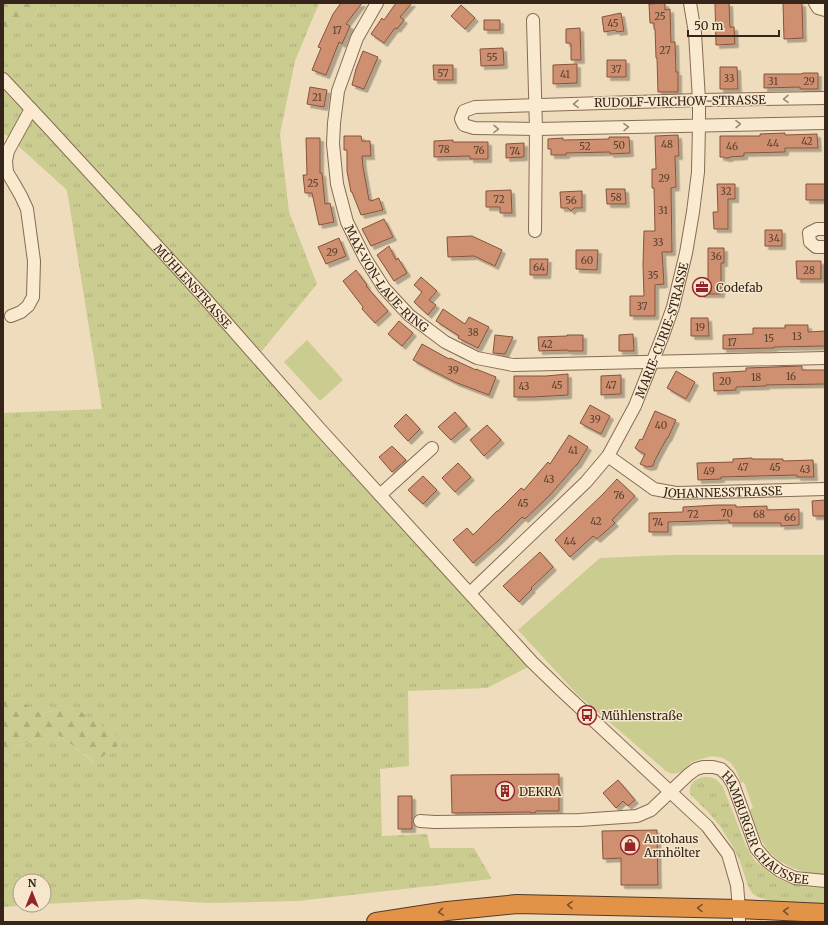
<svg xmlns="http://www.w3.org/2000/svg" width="828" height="925" viewBox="0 0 828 925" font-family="Merriweather,serif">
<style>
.grass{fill:url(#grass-tufts)}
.forest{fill:url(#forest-firs)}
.park{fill:#cacc90}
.building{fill:#ce9070;stroke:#86533a;filter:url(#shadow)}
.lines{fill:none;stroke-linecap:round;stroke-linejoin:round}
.minor-casing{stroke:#866c55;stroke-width:14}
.highway-casing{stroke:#533a2a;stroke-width:20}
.minor{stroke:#faeacf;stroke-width:12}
.highway{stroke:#e29348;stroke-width:18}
.oneway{stroke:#988875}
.oneway2{stroke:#7a512d}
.labels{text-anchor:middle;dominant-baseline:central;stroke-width:3;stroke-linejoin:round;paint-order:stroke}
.number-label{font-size:10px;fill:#5b4030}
.street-label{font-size:12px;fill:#35251b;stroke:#f6e6cb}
.poi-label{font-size:12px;fill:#35251b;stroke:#f6e6cb;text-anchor:start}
</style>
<defs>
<pattern id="grass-tufts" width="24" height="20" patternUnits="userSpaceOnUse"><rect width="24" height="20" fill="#cacc90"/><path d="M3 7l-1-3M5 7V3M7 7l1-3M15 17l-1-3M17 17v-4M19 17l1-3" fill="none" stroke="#aeaf7c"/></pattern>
<pattern id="forest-firs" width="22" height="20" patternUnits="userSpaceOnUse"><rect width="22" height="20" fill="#cacc90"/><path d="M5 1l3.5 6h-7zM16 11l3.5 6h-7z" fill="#aeaf7c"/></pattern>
<filter id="shadow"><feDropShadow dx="3.5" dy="3.5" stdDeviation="0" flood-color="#0004"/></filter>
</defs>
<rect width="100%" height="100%" fill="#efdcbc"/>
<!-- grass -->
<path class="grass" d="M41 3H319L295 61 280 134 289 212 317 284 261 352 229 319 129 207 3 71V30L15 23 33 19Z
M3 90 21 108 159 257 528 667 487 688 408 691 409 766 380 769 382 836 427 834 430 848H474L492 879 298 901 208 903 141 899 44 904V881H20V905H32L3 907V762L17 747 54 732 94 762 75 708 40 713 3 689V413L102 409 67 190 6 135H3Z
M704 777C714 777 717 779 723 787L746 846 755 861 775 877 791 884 808 887 825 888V906L767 904V900L758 897 752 893 748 886 740 861 733 847 720 826 708 812 690 794C689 784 694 779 704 777Z"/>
<!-- forest -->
<path class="forest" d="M3 3H41L33 19 15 23 3 30Z
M3 689 40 713 75 708 125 741 95 762 54 732 17 747 3 762Z"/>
<!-- park -->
<path class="park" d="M307 340 343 380 320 401 284 362Z
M670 555H825V875C804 873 781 867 767 849 759 838 755 823 749 810L753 808 744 782 741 783 737 772 731 763 723 758 712 756 691 762 689 766 681 772 672 774 666 771 577 694 518 630 600 558Z"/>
<!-- building -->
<path class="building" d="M341 3H362L346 24 350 26 342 44 339 42 326 75 312 70 321 48 318 47 333 14Z
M396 3H412L400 17 404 20 397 29 395 28 384 43 371 34 382 18 384 20Z
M665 3V10L670 9 671 42H675L676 72H678V92H658L657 58H656L655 29H654V23H650L649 4Z
M715 3H729L730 27H734L735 44 716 45Z
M783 3H802L803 38 784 39Z
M461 5 475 18 465 29 451 16Z
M621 13 624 31 617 32 615 30 604 32 602 17Z
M484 20H500V30H484Z
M580 28 581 60H571V45L570 43H566V29Z
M503 48 504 65 481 66 480 49Z
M363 51 378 57 364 89 352 85 356 69Z
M607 60H626V77H607Z
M577 64V83L553 84V65Z
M433 65H453V80H434Z
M720 67H737L738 89H720Z
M803 73H818V89H800V87L764 88V74H801Z
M310 87 327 90 324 107 307 104Z
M785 133V135L817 134 818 148H785V152L744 153V156L730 157 729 158H725L723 157H720V136H760V134Z
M678 135 679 156H675L676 187 671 188 672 252H662L664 284 655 285V316H630V296H644L643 265 644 231H655L654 188H652V169H656L655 136Z
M344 136H361L362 141H370L371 156H362L363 167 369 200H371V201L379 198 383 210 361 215 352 192H351L347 171V150H344Z
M609 137H629L630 153 610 154V152L566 153V155H551V149H548V139L563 138V140L609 139Z
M306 138H320V173H322L325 204 330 203 334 222 319 225 312 193H305L303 175H307Z
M453 140V142H488V159H470V156L434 157V141Z
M524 143V157L506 158V144Z
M717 184H735V199H728V229H714L713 212H718Z
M806 184H825V200H806Z
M606 189H625L626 204H607Z
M511 190 512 213H500V207H486V191Z
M582 191V208H574L571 211 568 208H561L560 192Z
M384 219 393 237 371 246 362 229Z
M765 230H782V246H765Z
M472 236 502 250 495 266 474 256 448 257 447 237Z
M339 238 346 256 326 264 318 247Z
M389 246 396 260 398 258 407 273 394 281 377 255Z
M708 248H724V263H721V294H701V280H708Z
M576 250H598L597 270 576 269Z
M530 259H548L547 275H530Z
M796 261H821V279H797Z
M356 270 367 285 366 286 388 311 375 323 362 309 363 307 343 281Z
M421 277 437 291 429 300 436 305 428 315 414 302 422 292 414 285Z
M443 309 465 324 469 317 489 327 478 348 458 338 459 336 436 321Z
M691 318H708L709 336H691Z
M399 321 413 333 402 346 388 334Z
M785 325H808V332L825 331V346L774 347V348L723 349V335L753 334V328H785Z
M633 334 634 351H619V335Z
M495 335 513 337 505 354 493 353Z
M567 335H583V351H568V350L539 351 538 337 567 336Z
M422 344 449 359 450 358 476 370V369L496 377 489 395 457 383 431 370 413 360Z
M802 366V370H825V384L766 385V386L736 387V390L714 391 713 373 746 371V368Z
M676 371 695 382 686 399 667 388Z
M568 374V395L533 397H514V376H546Z
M621 375V394L601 395V376Z
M590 405 610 416 601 434 580 423Z
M655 411 676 420 668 438H667L655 460 653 466 647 467 640 464 645 454 637 450V449L635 448 640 439 642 440Z
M455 412 467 426 451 440 438 427Z
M406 414 420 429 408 441 394 426Z
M487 425 501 440 484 456 470 440Z
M569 435 588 447 577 465H576L550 495 525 519 522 517 499 540 473 563 453 540 467 528 473 535 497 511H498L521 488 524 490 548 462 550 464Z
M392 446 406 460 392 472 379 457Z
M752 458V459H783V461L813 460 814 477H797V475L721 477V479L698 480 697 463 733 462V459Z
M458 463 471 477 455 492 442 478Z
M423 476 437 490 423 504 408 490Z
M617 479 635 496 612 520 615 523 597 539 593 536 570 557 555 540 602 495Z
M825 500V516H813L812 501Z
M717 505H736V507L767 506V510L799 509V525L781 526V523H729V520L668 522V532H649V513L683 512V507Z
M540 552 553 567 531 588 532 589 519 602 503 586Z
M559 774V811H536L535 813H532L530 812 452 813 451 775Z
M618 780 635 800 628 806 623 801 616 808 603 793Z
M398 796H412V829H398Z
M657 830 658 885H621V858L603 859 602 831Z"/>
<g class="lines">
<!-- minor casing -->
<g class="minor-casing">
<g id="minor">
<path id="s1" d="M377 3 357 38 338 91 334 123 333 144 337 184 347 222 365 258 384 288 409 315 445 342 477 358 513 365 825 358"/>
<path d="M815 3 818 8 825 10"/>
<path d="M533 20 536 129 535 231"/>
<path id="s2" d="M3 79 47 126 203 296 319 428 532 662 563 692 707 826 728 854 737 885 739 909V922"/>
<path d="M825 98 699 100 475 107 464 111 461 119 464 125 474 128 536 129 825 123"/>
<path d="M825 229H817L809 233 810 242 816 247H825"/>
<path d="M11 316 21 312 28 306 33 297 34 261 27 209 21 196 13 182 7 172 6 161 8 151 31 109"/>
<path id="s3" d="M608 456 654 489 676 493 825 489"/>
<path d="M380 495 432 448"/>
<path id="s4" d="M470 593 586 482 608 456 635 406 663 335 673 307 686 253 693 212 698 172 699 125V100L695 33 690 3"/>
<path id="s5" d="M420 821 435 822 580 820 637 816 651 810 688 775 696 769 703 767H713L721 769 728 776 733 784 756 848 767 861 780 871 795 878 825 881"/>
</g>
</g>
<!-- highway casing -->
<g class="highway-casing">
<path id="highway" d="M376 922 447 911 517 904 739 909 825 913"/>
</g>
<!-- minor -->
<use href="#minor" class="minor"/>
<!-- highway -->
<use href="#highway" class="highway"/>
</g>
<!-- one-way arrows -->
<defs><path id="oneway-chevron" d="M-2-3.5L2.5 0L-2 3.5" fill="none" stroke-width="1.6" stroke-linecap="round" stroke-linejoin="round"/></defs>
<g class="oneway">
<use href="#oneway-chevron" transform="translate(786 99) rotate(179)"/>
<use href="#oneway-chevron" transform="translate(576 104) rotate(178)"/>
<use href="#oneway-chevron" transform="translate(738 124) rotate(-1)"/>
<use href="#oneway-chevron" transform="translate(626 127) rotate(-1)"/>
<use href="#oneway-chevron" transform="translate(496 129) rotate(1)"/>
</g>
<g class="oneway2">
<use href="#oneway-chevron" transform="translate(570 905) rotate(-179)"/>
<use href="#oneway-chevron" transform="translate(700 908) rotate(-179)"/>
<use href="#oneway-chevron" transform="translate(786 911) rotate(-177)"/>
<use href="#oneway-chevron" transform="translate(441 912) rotate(171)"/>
</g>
<!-- icons -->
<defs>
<g id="office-ring" transform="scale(1)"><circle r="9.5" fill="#f6e6cb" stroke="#96242d" stroke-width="1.5"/><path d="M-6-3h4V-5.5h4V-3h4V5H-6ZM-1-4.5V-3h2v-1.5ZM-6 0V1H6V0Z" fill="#96242d"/></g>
<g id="bus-ring" transform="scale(1)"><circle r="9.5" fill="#f6e6cb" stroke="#96242d" stroke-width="1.5"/><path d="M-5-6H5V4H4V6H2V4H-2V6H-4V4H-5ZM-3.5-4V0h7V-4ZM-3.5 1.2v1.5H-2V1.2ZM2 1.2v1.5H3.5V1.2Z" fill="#96242d"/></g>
<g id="building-ring" transform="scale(1)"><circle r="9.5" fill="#f6e6cb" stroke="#96242d" stroke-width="1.5"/><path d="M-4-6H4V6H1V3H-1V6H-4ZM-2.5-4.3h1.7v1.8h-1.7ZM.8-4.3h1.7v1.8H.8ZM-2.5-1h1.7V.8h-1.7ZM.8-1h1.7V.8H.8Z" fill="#96242d"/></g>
<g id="shop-ring" transform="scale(1)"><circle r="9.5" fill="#f6e6cb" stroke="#96242d" stroke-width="1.5"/><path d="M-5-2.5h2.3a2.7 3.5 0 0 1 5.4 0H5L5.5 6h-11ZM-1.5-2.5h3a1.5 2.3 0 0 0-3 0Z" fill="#96242d"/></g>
</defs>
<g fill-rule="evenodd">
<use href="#office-ring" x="702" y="287"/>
<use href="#bus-ring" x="587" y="715"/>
<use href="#building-ring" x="505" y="791"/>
<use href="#shop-ring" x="630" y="845"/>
</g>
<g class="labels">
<!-- number labels -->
<g class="number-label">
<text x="660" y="16">25</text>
<text x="613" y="23">45</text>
<text x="337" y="30">17</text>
<text x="665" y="50">27</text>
<text x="492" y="57">55</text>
<text x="616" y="69">37</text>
<text x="443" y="73">57</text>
<text x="565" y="74">41</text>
<text x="729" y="78">33</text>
<text x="773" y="81">31</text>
<text x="809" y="81">29</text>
<text x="317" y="97">21</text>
<text x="807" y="141">42</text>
<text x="773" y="143">44</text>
<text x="667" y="144">48</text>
<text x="619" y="145">50</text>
<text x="585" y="146">52</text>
<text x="732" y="146">46</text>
<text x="444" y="149">78</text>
<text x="479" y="150">76</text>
<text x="515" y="151">74</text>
<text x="664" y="178">29</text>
<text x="313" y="183">25</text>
<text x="726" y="191">32</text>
<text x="616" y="197">58</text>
<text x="499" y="199">72</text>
<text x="571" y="200">56</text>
<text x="663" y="210">31</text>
<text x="774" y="238">34</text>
<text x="658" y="242">33</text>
<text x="332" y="252">29</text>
<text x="716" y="256">36</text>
<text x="587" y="260">60</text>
<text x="539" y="267">64</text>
<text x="809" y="270">28</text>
<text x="653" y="275">35</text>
<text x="642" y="306">37</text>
<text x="700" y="327">19</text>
<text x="473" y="332">38</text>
<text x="797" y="336">13</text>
<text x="769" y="338">15</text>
<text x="732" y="342">17</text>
<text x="547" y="344">42</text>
<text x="453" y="370">39</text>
<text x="791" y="376">16</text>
<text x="756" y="377">18</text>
<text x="725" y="381">20</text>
<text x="557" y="385">45</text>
<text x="611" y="385">47</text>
<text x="524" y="386">43</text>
<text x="595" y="419">39</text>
<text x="661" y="425">40</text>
<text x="573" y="450">41</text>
<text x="743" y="467">47</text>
<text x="775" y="467">45</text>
<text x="805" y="469">43</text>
<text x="709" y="471">49</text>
<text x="549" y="479">43</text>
<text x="619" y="495">76</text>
<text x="523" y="503">45</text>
<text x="727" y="513">70</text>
<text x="693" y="514">72</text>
<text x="759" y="514">68</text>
<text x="790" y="517">66</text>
<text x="596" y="521">42</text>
<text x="658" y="522">74</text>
<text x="570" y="541">44</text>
</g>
<!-- street labels -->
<g class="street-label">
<text transform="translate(680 101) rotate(-1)">RUDOLF-VIRCHOW-STRASSE</text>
<text stroke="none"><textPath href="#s1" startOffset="299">MAX-VON-LAUE-RING</textPath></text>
<text stroke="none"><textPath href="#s2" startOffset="281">MÜHLENSTRASSE</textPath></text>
<text stroke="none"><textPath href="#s4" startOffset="332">MARIE-CURIE-STRASSE</textPath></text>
<text stroke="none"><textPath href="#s3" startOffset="126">JOHANNESSTRASSE</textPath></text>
<text stroke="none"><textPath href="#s5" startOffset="397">HAMBURGER CHAUSSEE</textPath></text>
</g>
<!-- poi labels -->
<g class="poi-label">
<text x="716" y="287">Codefab</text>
<text x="601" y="715">Mühlenstraße</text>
<text x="519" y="791">DEKRA</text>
<text x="644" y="838">Autohaus<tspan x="644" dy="14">Arnhölter</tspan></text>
</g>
</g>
<!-- border -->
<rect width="828" height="925" fill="none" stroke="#35251b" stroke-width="8"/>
<!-- north arrow -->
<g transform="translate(32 893)"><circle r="19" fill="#f6e6cb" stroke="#a99985"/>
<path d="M0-3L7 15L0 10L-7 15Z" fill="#96242d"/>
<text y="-6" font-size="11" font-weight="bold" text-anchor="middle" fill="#35251b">N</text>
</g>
<!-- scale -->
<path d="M688 30v6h91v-6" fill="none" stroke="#35251b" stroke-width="2"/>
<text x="694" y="30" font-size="12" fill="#35251b" stroke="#f6e6cb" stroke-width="3" paint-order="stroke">50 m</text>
</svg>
